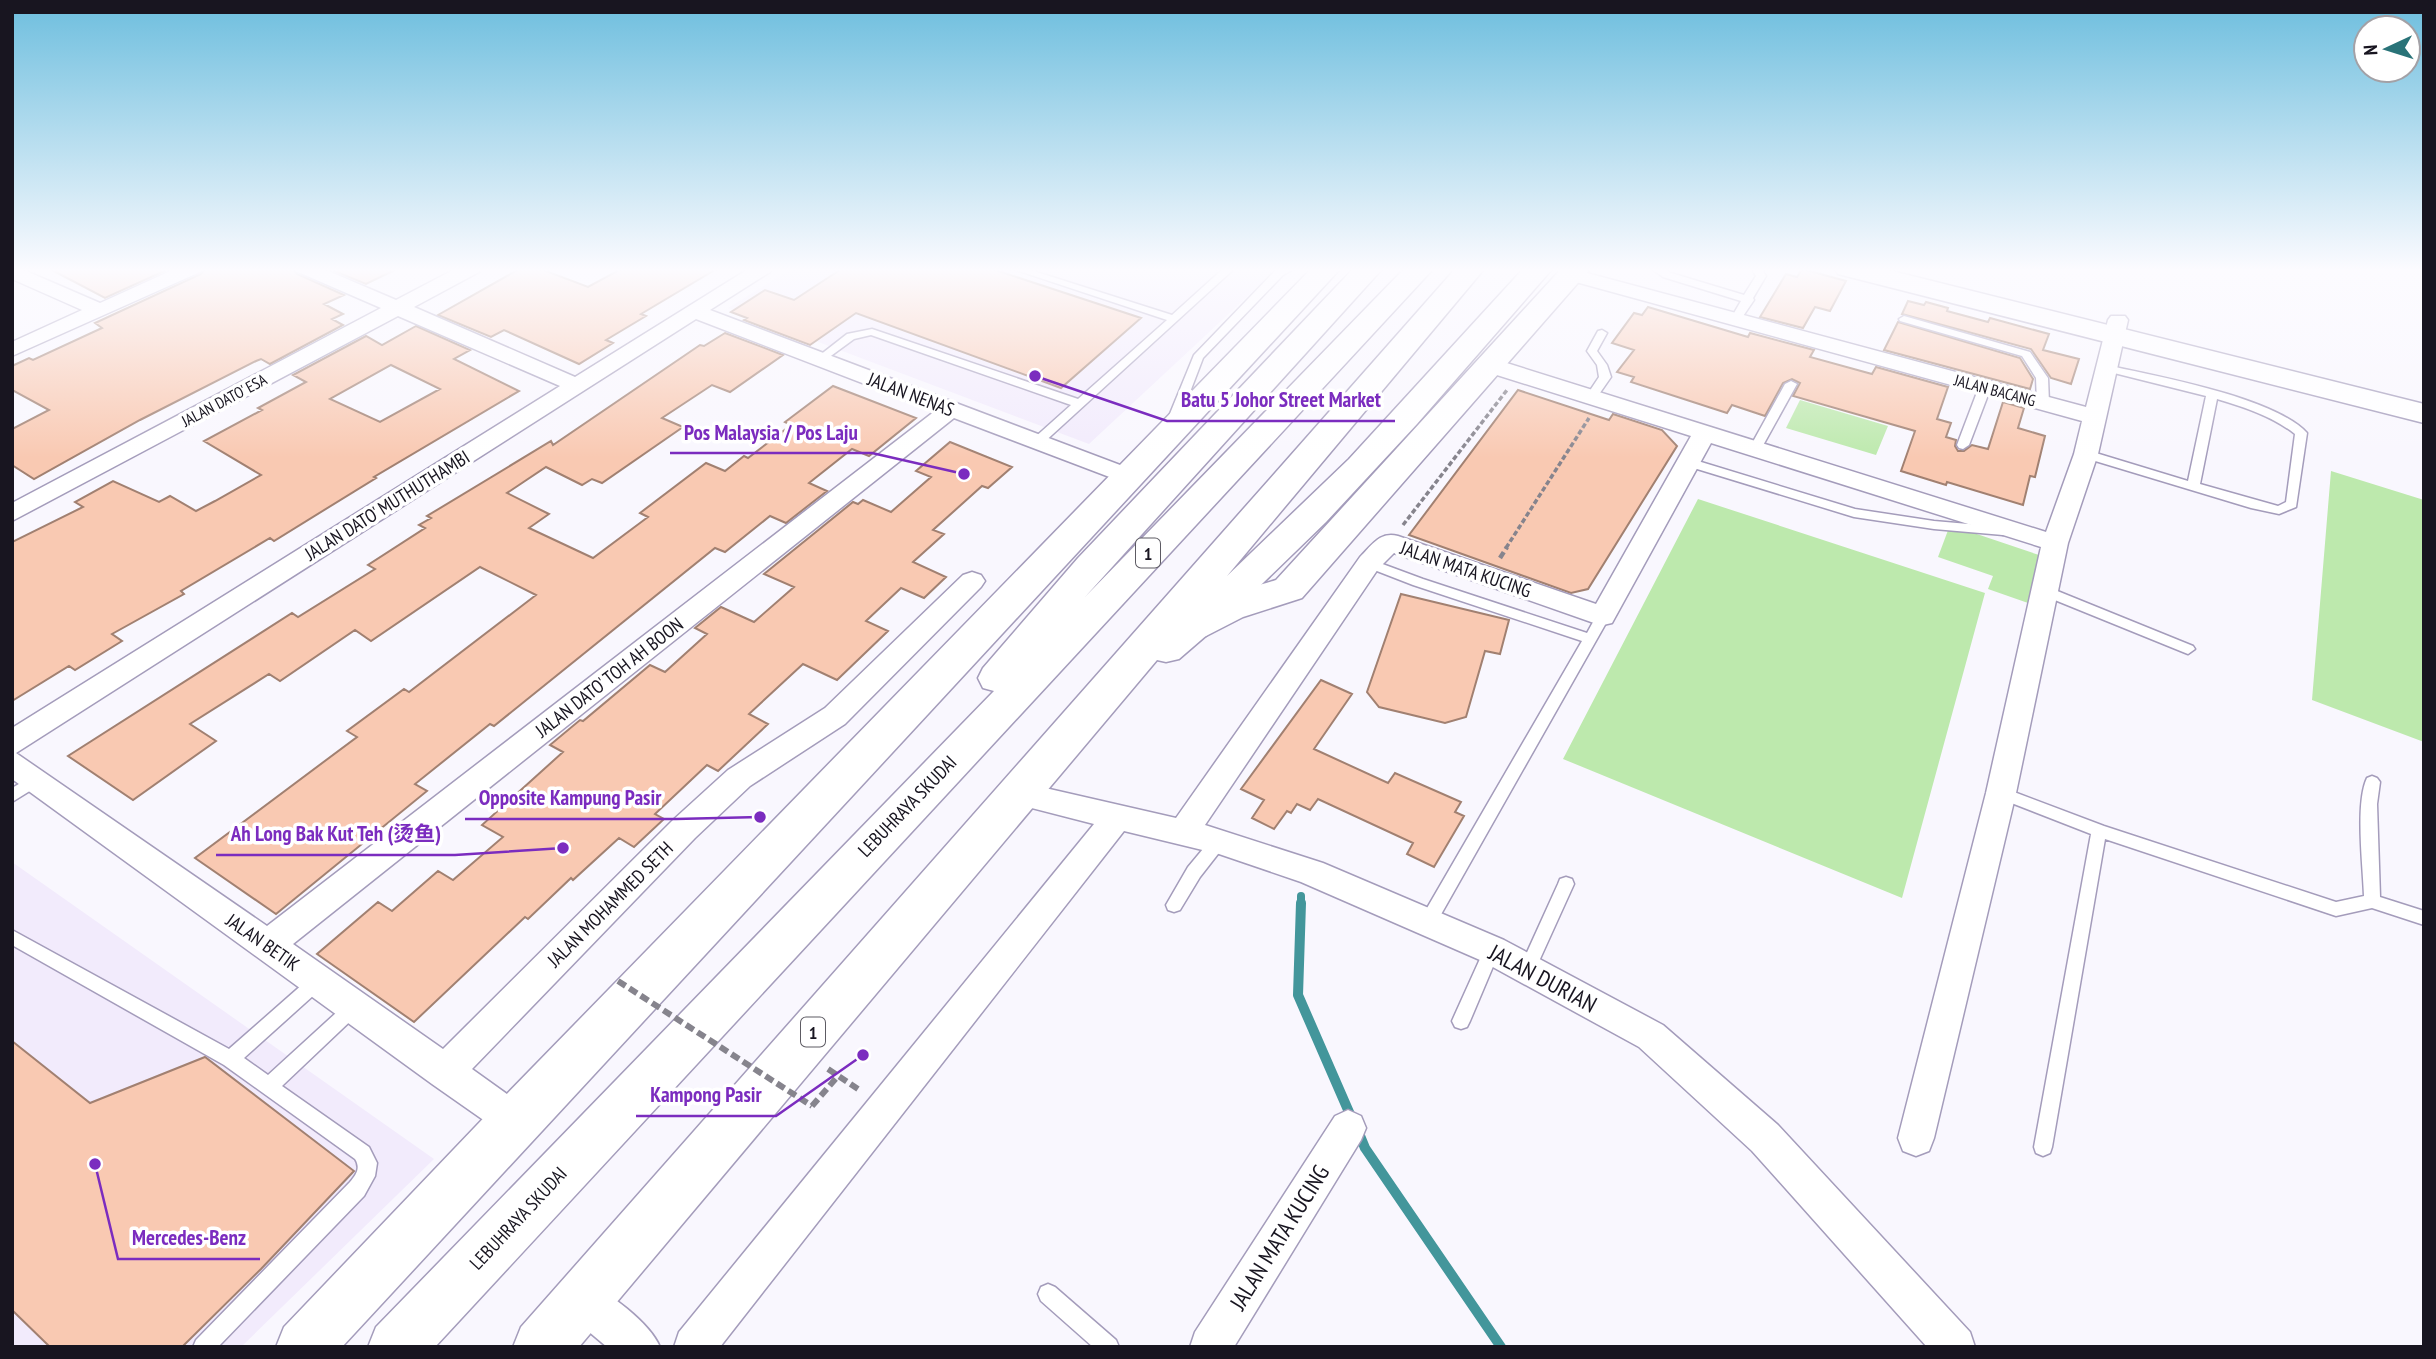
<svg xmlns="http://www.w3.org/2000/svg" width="2436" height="1359" viewBox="0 0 2436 1359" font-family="'PT Sans Narrow','Noto Sans SC',sans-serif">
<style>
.commercial{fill:#f2ebfc}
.green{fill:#bde9ad}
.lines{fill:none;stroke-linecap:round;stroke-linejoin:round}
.stream-far1{stroke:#43969b;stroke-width:8}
.stream{stroke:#43969b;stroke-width:10}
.building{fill:#f9c9b2;stroke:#a18071;stroke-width:2;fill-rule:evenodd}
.lane-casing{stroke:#a49cbb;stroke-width:3}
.street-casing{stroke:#a49cbb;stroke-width:3}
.secondary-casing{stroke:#a49cbb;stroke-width:3}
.primary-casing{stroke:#a49cbb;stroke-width:3}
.highway-casing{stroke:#a49cbb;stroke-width:3}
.path-far2{stroke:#86848d;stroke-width:3.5;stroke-dasharray:5 2.5;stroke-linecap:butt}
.path-far1{stroke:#86848d;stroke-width:4.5;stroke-dasharray:7 3.5;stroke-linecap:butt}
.path{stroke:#86848d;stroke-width:6;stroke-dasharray:9 4.5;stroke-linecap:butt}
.lane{fill:#fff;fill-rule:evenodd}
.street{fill:#fff;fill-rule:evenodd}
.secondary{fill:#fff;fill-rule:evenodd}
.primary{fill:#fff;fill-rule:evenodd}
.highway{fill:#fff;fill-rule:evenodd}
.path-bridge{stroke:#86848d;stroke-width:6;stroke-dasharray:9 4.5;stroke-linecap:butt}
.labels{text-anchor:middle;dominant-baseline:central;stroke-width:7;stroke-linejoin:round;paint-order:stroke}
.far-street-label{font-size:16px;fill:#181520;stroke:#fff}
.shield{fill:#fff;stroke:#5d5b63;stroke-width:2}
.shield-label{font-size:18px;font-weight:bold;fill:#181520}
.street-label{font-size:19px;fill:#181520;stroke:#fff}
.near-street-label{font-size:23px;fill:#181520;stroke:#fff}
.leader{fill:none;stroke:#7b2cbf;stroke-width:2.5}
.callout-dot{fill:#7b2cbf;stroke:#fff;stroke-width:2.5}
.callout-label{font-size:21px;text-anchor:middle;font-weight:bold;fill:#7b2cbf;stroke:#fff;stroke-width:7;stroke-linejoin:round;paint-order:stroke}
</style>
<rect width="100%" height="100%" fill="#f9f7fe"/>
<!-- commercial -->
<path class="commercial" d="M793 268H1278L1089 444 728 308Z
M12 862 434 1159 241 1347H12Z"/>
<!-- green -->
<path class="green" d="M1800 400 1888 426 1876 455 1786 428Z
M2331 471 2424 500V742L2312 700Z
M1698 499 1985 593 1902 898 1563 759Z
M1950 525 2039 555 2028 603 1988 589 1993 576 1938 557Z"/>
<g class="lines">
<!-- stream-far1 -->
<path class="stream-far1" d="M1301 905V896"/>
<!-- stream -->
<path class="stream" d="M1301 903 1298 995 1352 1119
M1358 1131 1365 1148 1501 1347"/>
</g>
<!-- building -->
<path class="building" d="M48 268H171L105 298Z
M206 268H292L297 274 344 295 324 304 343 314 332 319 343 325 270 364 261 359 256 361 140 420 34 479 12 465V429L49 410 12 390V366L29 358 33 360 102 328 95 323 201 274Z
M327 268H399L366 284Z
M521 268H538L588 287 623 268H718L641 314 646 316 606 340 613 343 579 364 504 330 491 337 438 315Z
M843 268H989L1141 318 1061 388 856 313 810 345 744 320 747 318 731 312 765 290 794 300Z
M1802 269 1846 281 1830 311 1815 307 1803 328 1760 317 1786 274 1797 277Z
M1908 301 1924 305 1926 302 1948 308 1947 311 1988 322 1990 318 2049 334 2043 350 2079 359 2071 384 2051 378 2031 349 1902 314Z
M1648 307 1748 337 1750 333 1814 350 1810 357 1872 374 1876 367 1948 387 1937 419 1951 423 1946 437 1956 440 1955 446 1958 451H1964L1972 445 1988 449 2003 402 2024 408 2018 428 2045 436 2035 477 2030 476 2023 505 1947 482 1946 485 1901 471 1915 431 1793 396 1800 383 1792 379 1783 383 1765 416 1732 405 1727 413 1631 382 1634 377 1617 372 1634 350 1612 343 1634 313 1642 315Z
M1898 322 2020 358 2033 379 2030 389 1884 350Z
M416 326 470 350 454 359 519 391 374 477 376 478 274 541 270 538 181 591 184 594 112 634 122 641 75 670 69 666 12 701V542L83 507 75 502 113 481 159 502 170 496 196 511 215 501 261 475 204 441 262 410 258 408 306 382 293 375 366 336 382 345ZM391 365 440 389 380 422 330 399Z
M725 333 783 355 730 392 712 385 662 418 683 427 602 483 592 479 582 485 546 467 507 493 549 514 529 528 593 558 648 517 640 513 706 463 725 471 744 456 748 458 791 425 785 422 833 386 916 418 869 456 852 449 809 483 827 491 786 523 770 516 725 552 715 548 494 726 490 724 415 784 427 791 276 914 195 858 357 737 347 731 404 689 409 692 536 595 480 567 371 641 355 630 280 681 269 674 190 724 216 741 133 800 68 756 292 613 298 617 375 569 368 565 425 528 419 525 431 518 427 516 551 441 553 445 700 345 704 346Z
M1518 390 1609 420 1613 414 1662 430 1677 446 1588 589 1571 593 1409 535Z
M950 442 1012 467 988 488 982 486 933 530 944 534 913 562 946 577 924 598 901 588 866 621 888 631 837 680 803 664 749 714 768 724 718 771 707 765 655 814 664 819 634 847 619 838 573 880 571 878 528 919 525 917 414 1022 317 954 378 902 392 911 438 871 453 880 503 837 482 825 563 752 550 745 580 720 583 721 650 665 665 672 707 634 695 628 721 607 754 622 794 587 764 574 853 502 858 504 863 500 891 512 931 477 916 471Z
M1401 594 1509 620 1500 654 1485 651 1466 717 1445 723 1379 707 1367 692Z
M1321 680 1352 694 1314 749 1388 783 1395 773 1461 802 1455 812 1464 816 1434 867 1407 854 1413 843 1318 799 1310 810 1297 804 1291 813 1287 811 1274 829 1252 818 1264 800 1241 789Z
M12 1041 90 1103 205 1057 354 1171 261 1269 182 1347H50L12 1310Z"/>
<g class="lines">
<!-- lane casing -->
<g class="lane-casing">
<path id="lane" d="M1010 268H1024L1172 315 1224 268H1235L1041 445H1033V439L1071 405 871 335 854 339 824 361 820 362 815 359 847 334 872 329 1078 399 1167 320Z
M1282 268H1295L1283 275 1203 358 1179 421 1173 424 1169 423 1167 421 1194 355 1275 271Z
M1651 268H1662L1671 273 1744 295 1756 276 1751 268H1761L1766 276 1753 298 1754 300 1739 322 1735 323 1730 320 1741 301 1663 277Z
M1904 316 2030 352 2048 378 2049 403 2043 406 2037 403 2036 378 2022 356 1900 321 1899 319Z
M1602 330 1607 333 1597 351 1607 365 1611 377 1595 400 1591 401 1585 398 1599 377 1597 365 1587 351 1598 331Z
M2106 365C2155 376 2274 397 2307 433L2296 507 2279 514 2251 508 2082 457 2080 454 2086 450 2188 481 2206 396 2102 370 2101 368ZM2217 399C2244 407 2272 416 2295 434L2286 502 2278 506 2200 484Z
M1791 381 1797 384 1761 449 1759 452H1751L1749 449 1785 384Z
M1985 384 1991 387 1969 445 1963 449 1959 448 1957 445 1979 387Z
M1688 458 1855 509 1934 521 2003 527 2009 531 2003 535 1934 529 1854 517 1684 465V459Z
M1369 559 1423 579 1587 633 1598 613H1608L1610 616 1435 925 1429 927 1423 925 1421 920 1423 915 1582 641 1413 585 1364 566 1363 563Z
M2045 586 2193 646 2195 649 2188 654 2183 652 2040 594 2038 591Z
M36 774 41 776 43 780 41 784 12 802V788Z
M2372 776 2377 778 2380 782 2377 804 2380 897 2424 911V925L2372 908 2336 916 2105 839 2052 1147 2050 1153 2043 1156 2036 1153 2034 1147 2091 834 1996 797 1993 793 1996 789H2006L2104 826 2336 902 2364 896C2363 866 2355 803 2367 778Z
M1219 835 1225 837 1227 841 1225 845 1200 877 1180 910 1174 912 1168 910 1166 905 1188 867 1213 837Z
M1566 877 1572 879 1574 884 1535 970 1533 975 1527 977 1521 975 1519 970 1558 884 1560 879Z
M12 930 229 1049 312 976 318 973 324 976 326 981 324 986 244 1058 268 1075 348 1002 354 999 360 1002 363 1007 360 1012 282 1086 369 1147 377 1163 375 1176 364 1196 218 1347H193L196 1340 350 1182C356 1175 361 1168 355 1159L224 1065 12 945Z
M1492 943 1498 945 1500 950 1470 1021 1467 1027 1461 1029 1455 1027 1452 1021 1484 950 1486 945Z
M1048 1284 1055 1287 1116 1340 1119 1347H1093L1041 1301 1038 1294 1041 1287Z"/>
</g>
<!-- street casing -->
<g class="street-casing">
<path id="street" d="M12 268H19L100 303 177 268H203L200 272 12 356V342L82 310 12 279Z
M295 268H321L396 300 457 268H482L479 272 414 307 575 377 750 268H773L770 272 710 310 1136 471 1140 476 1136 481 1128 484 1120 481 954 418 293 944 443 1049 673 820 728 770 825 708 963 575 972 572 981 575 985 581 981 587 845 724 750 786 695 838 472 1069 528 1109 533 1121 528 1133 515 1139 502 1133 432 1084 12 779V728L560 386 398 316 12 521V503L381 308 298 272ZM696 319 935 411 267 926 16 753Z
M1572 269 2086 407 2108 320 2111 316H2125L2128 320 2098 454 2068 543 2016 793 1934 1138 1929 1151 1916 1156 1903 1151 1898 1138 1986 793 2041 547 1711 443 1612 623 1603 625 1594 623 1394 553 1378 569 1205 825 1323 863 1504 940 1663 1025 1778 1125 1970 1332 1975 1347H1927L1752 1151 1639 1047 1480 960 1301 882 1219 854 1124 831 720 1347H674L679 1332 1094 824 1008 802 1004 794 1008 786 1019 782 1176 818 1360 557C1372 545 1380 531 1398 536L1596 604 1691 436 1481 370 1478 365 1481 360H1497L2046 532 2074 454 2082 421 1565 279 1562 275 1565 271Z
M1348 1110 1361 1116 1366 1128 1361 1140 1234 1347H1190L1195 1332 1335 1116Z
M583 1281C608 1291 650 1323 660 1347H607L569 1315 563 1301 569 1287Z"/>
</g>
<!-- secondary casing -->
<g class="secondary-casing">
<path id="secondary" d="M1312 268H1341L342 1347H276L284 1327 497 1104Z
M1562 268H1591L1302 598 1243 617 1206 636 1193 640 1180 636 1174 627C1190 601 1248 589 1276 580Z"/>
</g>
<!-- primary casing -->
<g class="primary-casing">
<path id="primary" d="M1834 268H1880L2424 404V423L1838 274Z"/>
</g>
<!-- highway casing -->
<g class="highway-casing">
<path id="highway" d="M1354 268H1383L1085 597 1405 268H1434L435 1347H368L376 1327 994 691 983 688 978 678 983 668 1078 558Z
M1456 268H1485L1227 576 1349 459 1524 268H1553L1417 424 1326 522 1230 615 1179 659 1166 662 1157 660 579 1347H513L521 1327Z"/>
</g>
<!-- path-far2 -->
<path class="path-far2" d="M1403 525 1507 390
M1506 548 1589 418"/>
<!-- path-far1 -->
<path class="path-far1" d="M1500 558 1507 547"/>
<!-- path -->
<path class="path" d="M828 1069 861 1091
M812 1106 838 1076"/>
<!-- lane -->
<use href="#lane" class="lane"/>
<!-- street -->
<use href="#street" class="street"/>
<!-- secondary -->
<use href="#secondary" class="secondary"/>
<!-- primary -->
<use href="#primary" class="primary"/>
<!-- highway -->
<use href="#highway" class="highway"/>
<!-- path-bridge -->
<path class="path-bridge" d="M618 981 812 1106"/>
</g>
<!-- sky -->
<linearGradient id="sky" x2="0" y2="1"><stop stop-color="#6dbede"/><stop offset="0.59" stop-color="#fcfbff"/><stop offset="1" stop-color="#fcfbff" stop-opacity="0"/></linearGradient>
<rect width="2436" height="458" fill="url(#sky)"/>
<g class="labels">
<!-- far-street labels -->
<g class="far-street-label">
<text transform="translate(1995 390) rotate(15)">JALAN BACANG</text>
<text transform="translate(224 400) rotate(-28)">JALAN DATO' ESA</text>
</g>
<!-- shield labels -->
<g class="shield">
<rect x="1136" y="538.5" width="24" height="29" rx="5"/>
<rect x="801" y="1017.5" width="24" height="29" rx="5"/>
</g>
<g class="shield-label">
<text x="1148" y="553">1</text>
<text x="813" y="1032">1</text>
</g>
<!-- street labels -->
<g class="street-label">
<text transform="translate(911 394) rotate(21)">JALAN NENAS</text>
<text transform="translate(387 505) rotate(-32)">JALAN DATO' MUTHUTHAMBI</text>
<text transform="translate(1466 569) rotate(19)">JALAN MATA KUCING</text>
<text transform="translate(609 677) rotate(-38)">JALAN DATO' TOH AH BOON</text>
<text transform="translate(907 806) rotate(-46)">LEBUHRAYA SKUDAI</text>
<text transform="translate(610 904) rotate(-45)">JALAN MOHAMMED SETH</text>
<text transform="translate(263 942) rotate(35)">JALAN BETIK</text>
<text transform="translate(518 1218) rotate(-47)">LEBUHRAYA SKUDAI</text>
</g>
<!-- near-street labels -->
<g class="near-street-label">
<text transform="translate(1543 978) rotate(28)">JALAN DURIAN</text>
<text transform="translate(1279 1237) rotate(-58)">JALAN MATA KUCING</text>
</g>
</g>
<!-- callouts -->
<path class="leader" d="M1035 376L1167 421H1395M964 474L872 453H670M760 817L676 819H465M563 848L455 855H216M863 1055L776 1116H636M95 1164L118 1259H260"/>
<g class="callout-dot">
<circle cx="1035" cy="376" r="7"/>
<circle cx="964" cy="474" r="7"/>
<circle cx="760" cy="817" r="7"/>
<circle cx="563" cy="848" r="7"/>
<circle cx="863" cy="1055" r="7"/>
<circle cx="95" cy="1164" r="7"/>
</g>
<g class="callout-label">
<text x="1281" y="407">Batu 5 Johor Street Market</text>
<text x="771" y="440">Pos Malaysia / Pos Laju</text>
<text x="570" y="805">Opposite Kampung Pasir</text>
<text x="336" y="841">Ah Long Bak Kut Teh (烫鱼)</text>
<text x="706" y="1102">Kampong Pasir</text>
<text x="189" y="1245">Mercedes-Benz</text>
</g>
<!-- border -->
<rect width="2436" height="1359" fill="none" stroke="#181520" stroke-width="28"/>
<!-- north arrow -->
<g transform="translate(2387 49) rotate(266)"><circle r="33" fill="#ffffff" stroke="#a3a1a6" stroke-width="2"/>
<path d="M0-5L12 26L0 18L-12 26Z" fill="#297378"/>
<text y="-10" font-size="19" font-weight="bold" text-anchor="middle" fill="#181520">N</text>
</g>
</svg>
